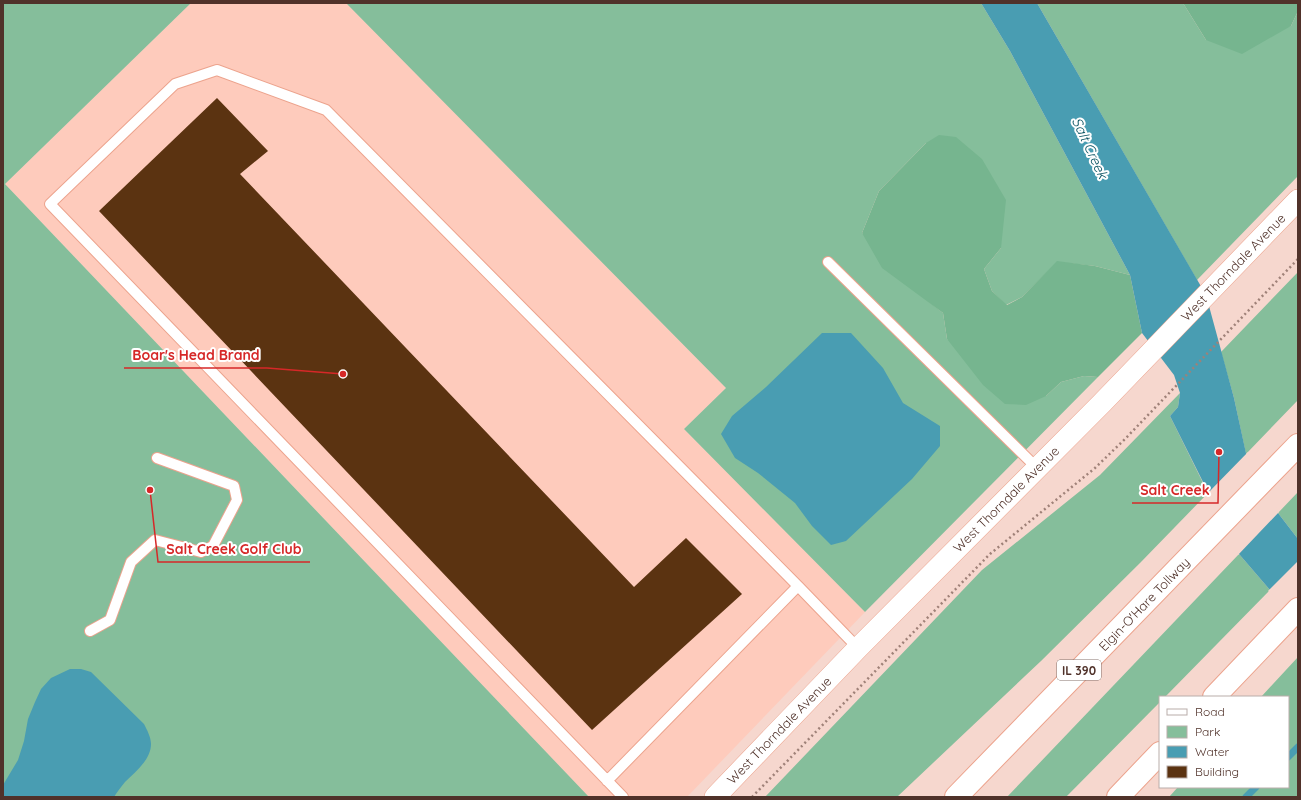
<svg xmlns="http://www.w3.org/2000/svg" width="1301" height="800" viewBox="0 0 1301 800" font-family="Quicksand,sans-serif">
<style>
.built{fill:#fecbbc}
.green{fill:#85be9b}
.forest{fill:#76b58f}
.water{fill:#499db2}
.pier{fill:#f6d7ce}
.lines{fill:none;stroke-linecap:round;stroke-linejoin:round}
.stream{stroke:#499db2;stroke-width:7}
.building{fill:#5b3311}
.lane-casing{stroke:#eca38d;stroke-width:12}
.street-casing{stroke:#eca38d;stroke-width:22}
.highway-casing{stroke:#eca38d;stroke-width:24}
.path{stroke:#9f8178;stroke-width:2.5;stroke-dasharray:2 3;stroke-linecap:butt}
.lane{stroke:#fff;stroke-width:10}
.street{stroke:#fff;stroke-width:21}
.highway{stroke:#fff;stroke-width:22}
.labels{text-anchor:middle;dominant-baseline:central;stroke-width:4;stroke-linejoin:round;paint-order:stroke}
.shield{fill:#fff;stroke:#84706a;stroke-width:1}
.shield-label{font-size:12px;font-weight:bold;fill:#50322a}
.street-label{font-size:13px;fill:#50322a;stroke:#fff}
.water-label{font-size:14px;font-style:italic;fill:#0c5564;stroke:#fff}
.leader{fill:none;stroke:#d62828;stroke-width:1.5}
.callout-dot{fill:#d62828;stroke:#fff;stroke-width:1.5}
.callout-label{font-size:14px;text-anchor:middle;font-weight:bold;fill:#d62828;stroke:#fff;stroke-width:4;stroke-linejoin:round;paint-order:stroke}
</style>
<rect width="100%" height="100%" fill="#f6d7ce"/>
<!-- built -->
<path class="built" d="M191 3H346L726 388 684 429 865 612 687 797H589L5 184Z"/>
<!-- green -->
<path class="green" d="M3 3H191L5 184 589 797H3Z
M346 3H981L1010 51 1130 275 1095 266 1057 262 1022 297 1006 305 992 291 984 269 1001 248 926 143 879 191 862 233 918 293 943 313 947 339 1046 396 1061 382 1084 376 1098 377 865 612 684 429 726 388Z
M1037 3H1183L1206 40 1291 26 1298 11V176L1197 280Z
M1298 272V400L1246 454 1234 398 1221 352Z
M1180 393 1178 407 1170 416 1208 493 1141 562 1041 661 897 797H765L982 570 1100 475Z
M1298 492V539L1278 513Z
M1239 554 1270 590 1165 697H1160V702L1066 797H1007Z
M1298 657V797H1169L1178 787H1288V697H1261Z"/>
<!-- forest -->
<path class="forest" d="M1183 3H1298V11L1291 26 1242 54 1206 40Z
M939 135 956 137 982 159 1006 200 1001 248 984 269 992 291 1007 305 1022 297 1057 261 1095 266 1130 275 1142 333 1098 377 1084 376 1061 382 1046 396 1026 405 1005 404 983 385 947 339 943 313 882 268 862 233 879 191 926 143Z"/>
<!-- water -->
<path class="water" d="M981 3H1037L1206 295 1234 398 1249 467 1278 513 1298 539V616L1270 590 1239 554 1170 416 1178 407 1180 393 1174 375 1142 333 1130 275 1010 51Z
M822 333H851L883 368 903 403 940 426V446L912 479 846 541 831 545 812 526 795 503 758 473 735 458 721 434 732 416 766 387Z
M70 669H81L91 672 144 724C147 730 151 737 151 744 151 760 135 772 125 782 121 787 117 792 114 797H3V785L18 760 24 741 28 719 35 702 41 689 51 678Z"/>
<!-- pier -->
<path class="pier" d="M1248 452 1250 466 1279 512 1238 555 1207 494Z
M1298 561V618L1268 591Z"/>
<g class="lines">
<!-- stream -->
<path class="stream" d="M1288 757 1298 747
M1246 797 1256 787"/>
</g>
<!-- building -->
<path class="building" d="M217 98 268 151 240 174 634 587 686 538 742 594 592 730 99 211Z"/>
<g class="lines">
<!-- lane casing -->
<g class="lane-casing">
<path id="lane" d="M828 262 1037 468
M90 631 110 620 131 562 155 540 201 552 213 546 237 500 234 486 157 458
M607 781 798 586 858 648
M623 797 50 204 175 84 217 70 326 110 798 586"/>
</g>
<!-- street casing -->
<g class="street-casing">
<path id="street" d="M715 797 858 648 1102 403 1298 200"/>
</g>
<!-- highway casing -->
<g class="highway-casing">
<path id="highway" d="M1214 697 1298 609
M956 797 1298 445
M1118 797 1160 753"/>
</g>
<!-- path -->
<path class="path" d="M752 797 990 554 1095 468 1125 439 1298 259"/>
<!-- lane -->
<use href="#lane" class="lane"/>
<!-- street -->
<use href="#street" class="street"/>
<!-- highway -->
<use href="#highway" class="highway"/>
</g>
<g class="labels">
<!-- shield labels -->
<rect class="shield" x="1057" y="660" width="44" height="20" rx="3"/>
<g class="shield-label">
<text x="1079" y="670">IL 390</text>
</g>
<!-- street labels -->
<g class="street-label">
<text transform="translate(1233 267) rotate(-46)">West Thorndale Avenue</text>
<text transform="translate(1006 499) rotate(-45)">West Thorndale Avenue</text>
<text transform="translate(1144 604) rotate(-46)">Elgin-O'Hare Tollway</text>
<text transform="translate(779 730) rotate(-46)">West Thorndale Avenue</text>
</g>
<!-- water labels -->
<g class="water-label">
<text transform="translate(1090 148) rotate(65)">Salt Creek</text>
</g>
</g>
<!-- callouts -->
<path class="leader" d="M343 374L267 368H124M1219 452L1218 503H1132M150 490L158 562H310"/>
<g class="callout-dot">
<circle cx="343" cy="374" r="4"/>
<circle cx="1219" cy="452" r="4"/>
<circle cx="150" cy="490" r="4"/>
</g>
<g class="callout-label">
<text x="196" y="360">Boar's Head Brand</text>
<text x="1175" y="495">Salt Creek</text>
<text x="234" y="554">Salt Creek Golf Club</text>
</g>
<!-- border -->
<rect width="1301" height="800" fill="none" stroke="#50322a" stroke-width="8"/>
<!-- legend -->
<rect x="1159" y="696" width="130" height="92" fill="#ffffff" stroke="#b9adaa"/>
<rect x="1167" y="709" width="20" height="6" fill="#ffffff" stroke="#b9adaa"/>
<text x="1195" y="716" font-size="12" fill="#50322a">Road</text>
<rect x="1167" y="726" width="20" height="12" fill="#85be9b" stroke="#b9adaa"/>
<text x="1195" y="736" font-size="12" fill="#50322a">Park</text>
<rect x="1167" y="746" width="20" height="12" fill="#499db2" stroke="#b9adaa"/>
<text x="1195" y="756" font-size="12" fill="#50322a">Water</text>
<rect x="1167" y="766" width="20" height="12" fill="#5b3311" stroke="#b9adaa"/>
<text x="1195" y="776" font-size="12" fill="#50322a">Building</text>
</svg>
